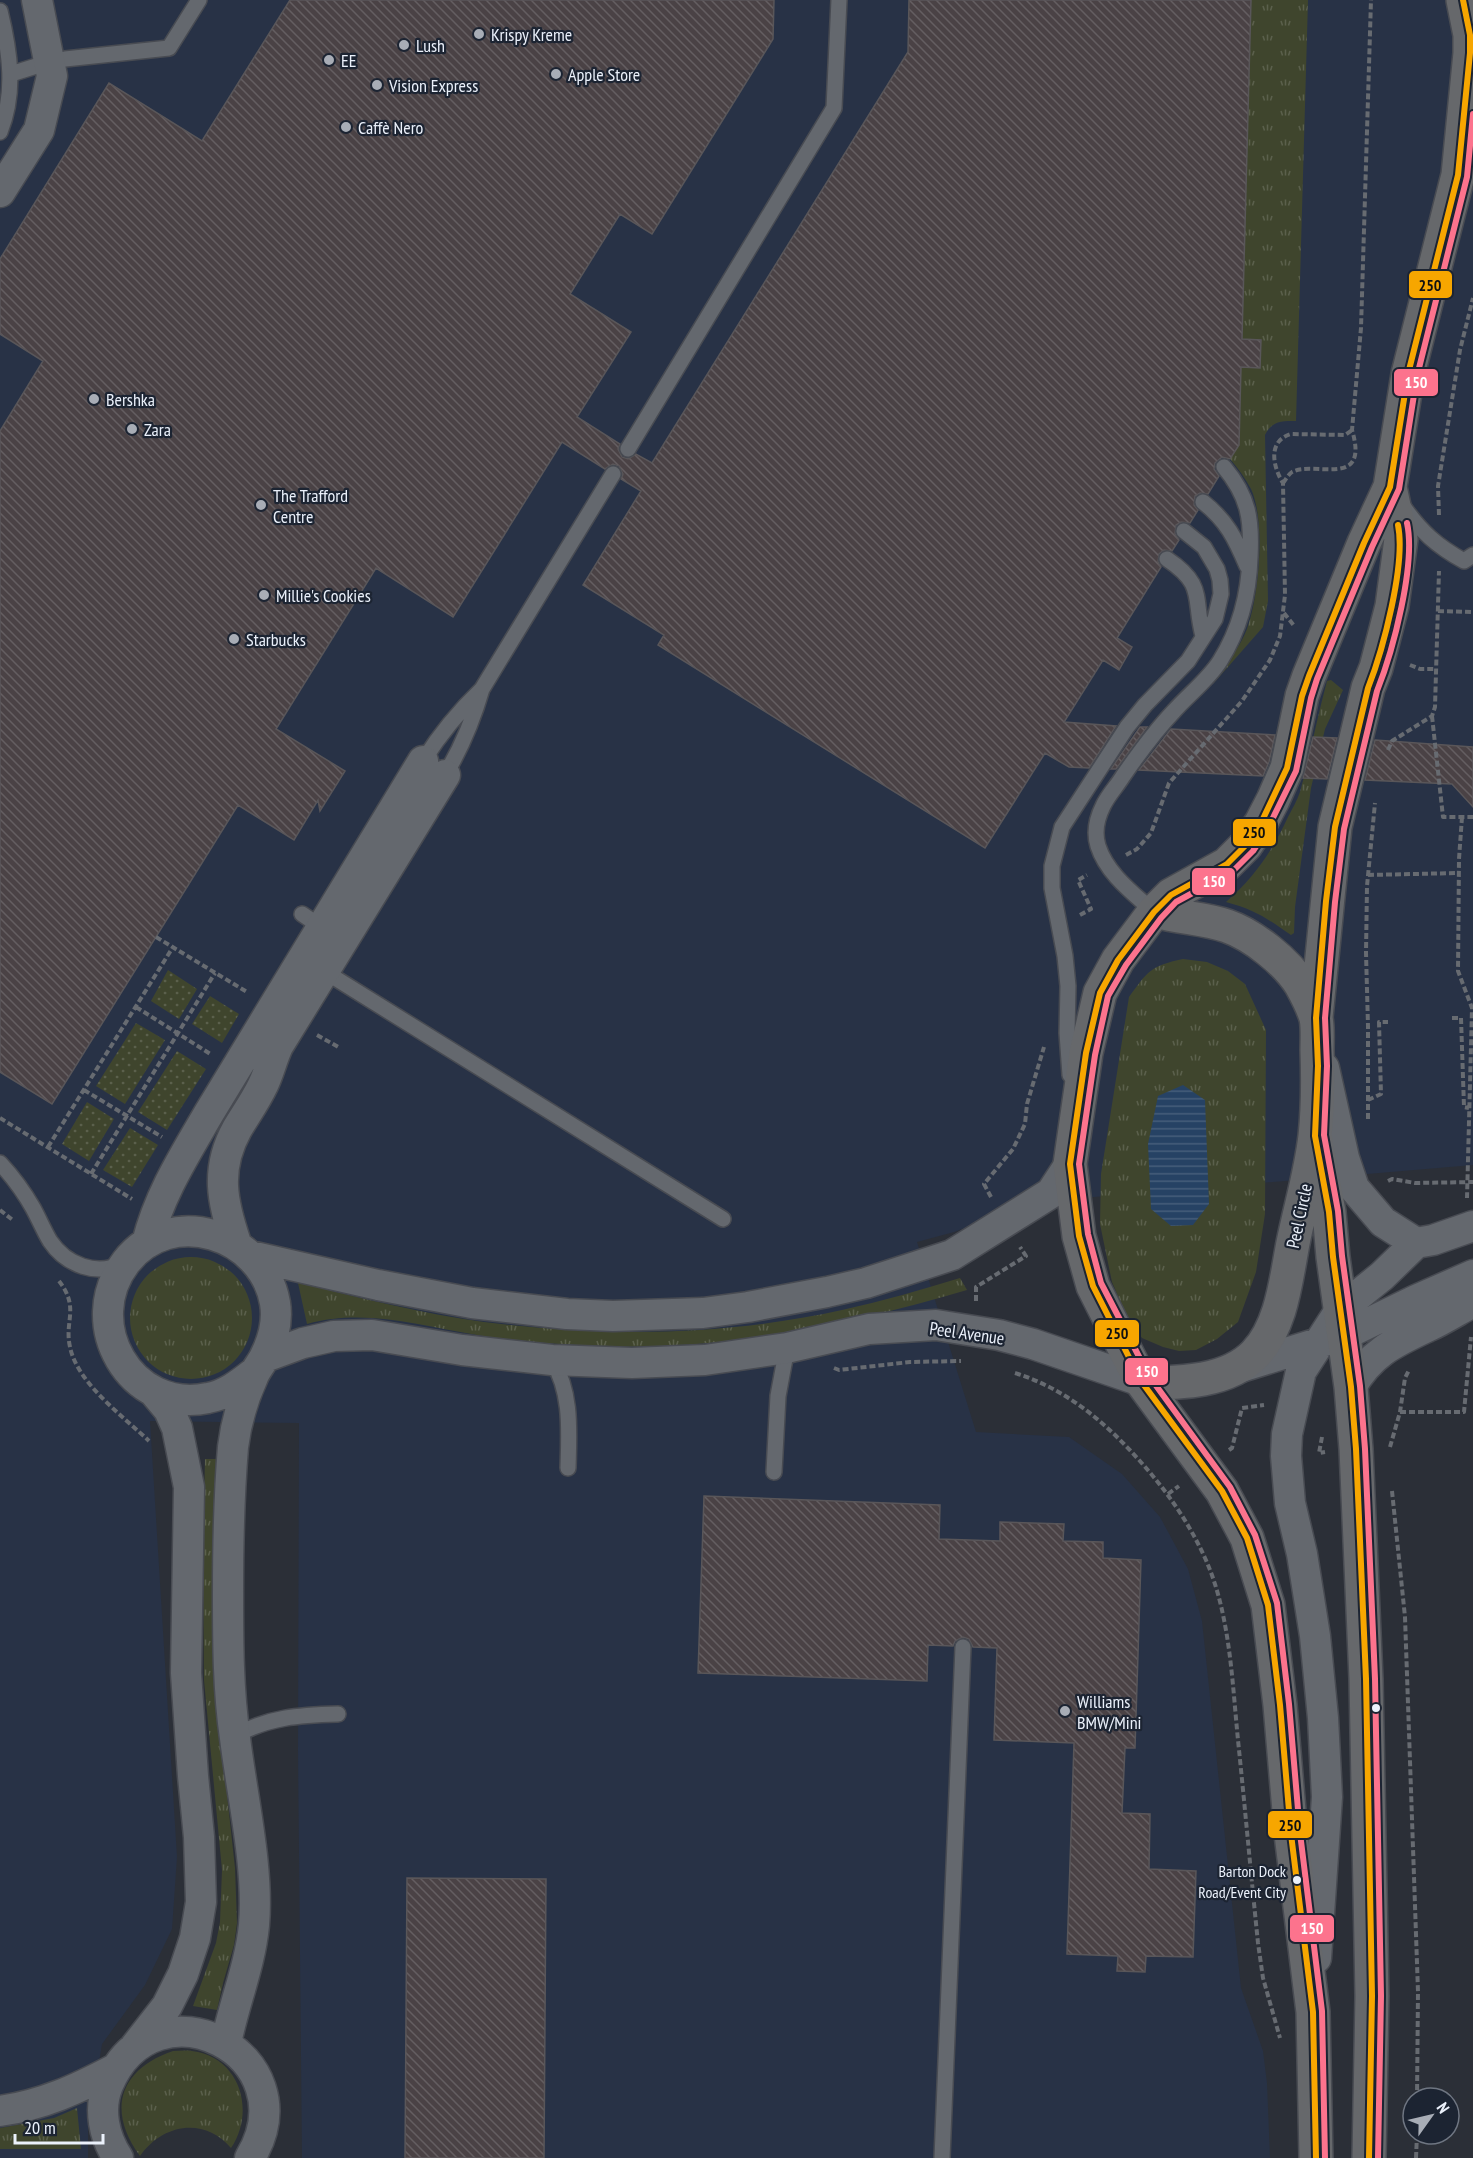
<svg xmlns="http://www.w3.org/2000/svg" width="1473" height="2158" viewBox="0 0 1473 2158" font-family="'PT Sans Narrow',sans-serif">
<style>
.built{fill:#283246}
.grass{fill:url(#grass-tufts)}
.park{fill:url(#park-dots)}
.water{fill:url(#water-rules)}
.building{fill:url(#building-back-hatch);stroke:#595659;stroke-width:1.5}
.lines{fill:none;stroke-linecap:round;stroke-linejoin:round}
.lane-casing{stroke:#484b52;stroke-width:18}
.street-casing{stroke:#484b52;stroke-width:33}
.secondary-casing{stroke:#484b52;stroke-width:36}
.path{stroke:#676b71;stroke-width:4;stroke-dasharray:6 3;stroke-linecap:butt}
.lane{stroke:#64686e;stroke-width:15}
.street{stroke:#64686e;stroke-width:30}
.secondary{stroke:#66686b;stroke-width:33}
.bus-1-casing{stroke:#1c2432;stroke-width:10}
.bus-2-casing{stroke:#1c2432;stroke-width:10}
.bus-1{stroke:#f7a600;stroke-width:6}
.bus-2{stroke:#fc738d;stroke-width:6}
.poi-dot{fill:#a8adb6;stroke:#1c2432;stroke-width:2}
.bus-dot{fill:#ebf1fb;stroke:#1c2432;stroke-width:2}
.labels{text-anchor:middle;dominant-baseline:central;stroke-width:4.5;stroke-linejoin:round;paint-order:stroke}
.bus-label{font-size:16px;fill:#ebf1fb;stroke:#1c2432;text-anchor:end}
.poi-label{font-size:18px;fill:#ebf1fb;stroke:#1c2432;text-anchor:start}
.street-label{font-size:18px;fill:#ebf1fb;stroke:#1c2432}
.line-badge{stroke:#1c2432;stroke-width:2}
.badge-label{font-size:16px;text-anchor:middle;font-weight:bold;fill:#fff}
.pale-badge-label{font-size:16px;text-anchor:middle;font-weight:bold;fill:#111}
</style>
<defs>
<pattern id="grass-tufts" width="24" height="20" patternUnits="userSpaceOnUse" patternTransform="scale(1.5)"><rect width="24" height="20" fill="#3f452d"/><path d="M3 7l-1-3M5 7V3M7 7l1-3M15 17l-1-3M17 17v-4M19 17l1-3" fill="none" stroke="#5b604c"/></pattern>
<pattern id="park-dots" width="8" height="8" patternUnits="userSpaceOnUse" patternTransform="scale(1.5)"><rect width="8" height="8" fill="#3f452d"/><path d="M2 2h.1M6 6h.1" fill="none" stroke="#5b604c" stroke-width="1.8" stroke-linecap="round"/></pattern>
<pattern id="water-rules" width="6" height="5" patternUnits="userSpaceOnUse" patternTransform="scale(1.5)"><rect width="6" height="5" fill="#264264"/><path d="M0 2.5h6" fill="none" stroke="#465e7b"/></pattern>
<pattern id="building-back-hatch" width="6" height="6" patternUnits="userSpaceOnUse" patternTransform="scale(1.5)"><rect width="6" height="6" fill="#4a4245"/><path d="M-1 5l2 2M0 0l6 6M5-1l2 2" fill="none" stroke="#645e61"/></pattern>
</defs>
<rect width="100%" height="100%" fill="#2b2f37"/>
<!-- built -->
<path class="built" d="M0 0H1473V1165L1023 1203 989 1219 954 1232 917 1242 976 1432 1069 1437 1122 1474 1160 1517 1188 1569 1202 1621 1241 1988 1263 2051 1267 2083 1270 2158H302L298 1751 299 1423 150 1421 177 1857 172 1929 145 1985 102 2044 88 2128V2158H0Z"/>
<!-- grass -->
<path class="grass" d="M1251 0H1308L1296 421C1281 421 1272 421 1265 435L1268 601 1263 627 1213 684C1224 666 1240 648 1247 629 1259 596 1266 521 1251 489 1245 478 1238 468 1230 459L1241 367 1260 368 1261 340 1242 339Z
M1331 680 1343 690 1325 729 1311 788 1295 907 1294 933 1291 935C1266 918 1256 910 1226 902 1254 878 1273 850 1288 817 1292 809 1297 801 1300 792 1310 756 1317 718 1327 681Z
M1183 959 1207 962 1228 971 1245 984 1266 1030 1265 1214 1256 1272 1238 1322 1217 1339 1196 1350 1179 1351 1163 1347 1142 1338 1128 1319 1112 1282 1100 1224 1101 1174 1129 997C1148 971 1150 966 1183 959Z
M130 1318a61 61 0 1 1 122 0a61 61 0 1 1-122 0Z
M960 1278 967 1290C841 1327 710 1354 577 1345 544 1343 510 1341 477 1335 419 1326 366 1308 307 1324L298 1283C359 1297 422 1314 484 1322 603 1337 725 1336 842 1310 882 1301 921 1290 960 1278Z
M205 1459H222L220 1731 235 1868 237 1923 234 1945 223 1983 217 2010 193 2006 216 1943 220 1922 222 1870 204 1680 203 1551Z
M173 2051C179 2051 186 2050 192 2051 240 2057 256 2111 231 2148 205 2117 163 2123 140 2156 106 2110 120 2069 173 2051Z
M77 2108 81 2149H0V2128L54 2118Z"/>
<!-- park -->
<path class="park" d="M168 970 197 989 179 1019 151 1001Z
M210 996 239 1014 222 1043 192 1024Z
M136 1023 165 1040 125 1104 96 1086Z
M177 1051 206 1069 167 1130 138 1112Z
M87 1102 114 1119 89 1161 62 1144Z
M130 1128 158 1145 132 1187 103 1170Z"/>
<!-- water -->
<path class="water" d="M1183 1085 1205 1100 1209 1204 1193 1225 1171 1226 1151 1209 1148 1144 1158 1096Z"/>
<!-- building -->
<path class="building" d="M290 0H774L773 39 652 234 620 214 570 294 631 332 577 417 620 444 618 449 622 457 628 459 636 454 652 463 908 52 909 0H1251L1242 339 1261 340 1260 368 1241 367 1239 445 1230 459 1222 457 1215 463 1214 469 1219 476 1208 494 1200 493 1195 496 1194 505 1198 510 1190 523 1181 522 1176 525 1175 534 1179 540 1172 551 1164 550 1159 554 1158 562 1161 567 1117 638 1132 647 1119 670 1103 660 1064 722 1116 726 1089 768 1069 767 1045 753 985 848 658 645 664 635 583 585 641 491 621 479 623 474 619 466 613 464 605 469 562 442 453 617 376 568 276 729 345 771 320 811 318 800 294 840 238 805 52 1104 0 1072V431L43 361 0 334V259L109 83 202 141Z
M1140 727H1147L1116 769H1111Z
M1171 729 1275 735 1269 762 1263 776 1139 770Z
M1313 737 1337 738 1327 779 1303 778Z
M1375 740 1473 747V807L1452 784 1365 780Z
M704 1496 940 1505 939 1539 1000 1541V1522L1064 1524 1063 1541 1103 1542V1558L1141 1560 1135 1748H1125L1122 1813 1150 1814 1149 1869 1196 1871 1193 1957 1146 1956 1145 1972 1117 1971 1118 1956 1067 1954 1074 1743 994 1740 997 1648 973 1647 969 1639 963 1637 955 1641 953 1646 928 1645 927 1681 698 1673Z
M407 1878 546 1879 544 2158H405Z"/>
<g class="lines">
<!-- lane casing -->
<g class="lane-casing">
<path id="lane" d="M0 11C10 52 16 92 0 132
M11 74 49 62 65 59 169 48 199 0
M628 449 834 108 839 0
M1203 502C1227 521 1235 538 1247 566
M1403 506C1421 532 1437 546 1464 561L1473 555
M1167 559C1206 585 1193 598 1203 636
M423 761C440 734 459 711 482 689L613 474
M445 775C462 747 473 720 482 689
M1154 912C1133 893 1107 874 1098 846 1094 833 1097 818 1103 806 1108 795 1117 786 1123 776 1139 753 1155 731 1174 711 1189 694 1208 680 1220 661 1240 629 1249 593 1250 557 1252 520 1249 497 1224 467
M302 914 327 931
M319 968 723 1219
M1070 1075 1067 1033 1068 986 1065 956 1052 888V866L1062 827 1127 727 1145 705 1188 661 1215 619 1221 594 1220 580 1217 569 1204 547 1184 531
M0 1163C13 1177 24 1192 33 1208 39 1219 44 1231 50 1241 66 1265 97 1277 123 1263
M552 1360C572 1393 569 1430 568 1468
M774 1472 778 1396 787 1348
M234 1736C269 1717 299 1715 338 1714
M942 2158 963 1647"/>
</g>
<!-- street casing -->
<g class="street-casing">
<path id="street" d="M0 192 39 130 52 76 37 0
M1324 1068 1344 1158 1354 1188 1383 1222 1416 1243 1433 1240 1473 1226
M147 1243C159 1195 184 1156 209 1113L423 761
M236 1243C222 1202 215 1169 237 1129 246 1114 256 1100 263 1085 269 1073 272 1059 278 1046L445 775
M251 1256 378 1285 472 1303 567 1314 613 1316 703 1313 748 1307 827 1292 866 1283 952 1255 1051 1193 1070 1164
M265 1357 303 1343 334 1336 372 1335 462 1350 552 1360 632 1363 705 1360 787 1348 869 1329 936 1325 999 1335 1033 1344 1141 1381
M1241 1367 1344 1335 1416 1300 1473 1275
M1351 1387C1371 1353 1393 1343 1427 1327 1443 1320 1458 1310 1473 1302
M1316 1958 1327 1797 1323 1718 1315 1636 1302 1554 1290 1503 1286 1456 1287 1434 1301 1371 1341 1309 1382 1276 1416 1243
M226 2043C234 2003 250 1966 254 1925 259 1868 242 1796 235 1738 228 1690 228 1641 228 1592 228 1544 229 1495 233 1447 236 1422 243 1399 253 1377 256 1369 262 1363 265 1356 273 1340 278 1321 275 1303 263 1234 171 1204 126 1262 79 1323 130 1414 208 1398 226 1395 241 1383 255 1372
M135 2047 167 2006 183 1974 195 1938 201 1902 199 1837 193 1776 186 1673 189 1487 177 1428 169 1410 154 1392
M0 2111C43 2105 77 2089 115 2069
M118 2158C104 2137 98 2109 108 2085 155 1974 312 2055 250 2158"/>
</g>
<!-- secondary casing -->
<g class="secondary-casing">
<path id="secondary" d="M1316 1017 1335 827 1368 688 1376 668 1392 606 1401 539 1390 487
M1315 1136 1329 1212 1333 1257 1351 1387 1356 1449 1366 1679 1372 1996 1369 2158
M1144 1383C1181 1383 1228 1382 1255 1354 1282 1326 1286 1279 1293 1243 1300 1208 1311 1172 1315 1136 1318 1108 1318 1078 1317 1050 1317 1040 1318 1028 1316 1018 1313 1008 1306 994 1301 985 1287 962 1253 935 1227 926 1204 918 1179 918 1156 911
M1316 2158 1313 2012 1291 1834 1280 1705 1268 1605 1247 1538 1222 1491 1141 1381 1093 1286 1079 1236 1070 1164 1086 1053 1100 993 1118 960 1154 912 1171 895 1227 864 1246 845 1261 823 1273 800 1287 768 1302 696 1309 676 1364 543 1390 487 1408 374 1458 175 1470 53V35L1463 0"/>
</g>
<!-- path -->
<path class="path" d="M1283 483C1286 479 1288 475 1292 472 1314 460 1370 490 1352 430L1361 328 1371 0
M1439 515 1438 486 1460 350 1473 298
M1438 611 1473 612
M1284 613 1295 627
M1410 665 1420 669H1435
M1432 716 1443 817H1473
M1388 750 1392 741 1432 716 1435 707 1439 571
M1462 817 1459 859 1458 971 1472 1008 1467 1198
M1126 855 1137 849 1151 833 1169 783 1242 701 1270 660 1280 636 1285 595 1283 483C1273 467 1267 441 1291 434L1345 435 1352 430
M1368 875 1459 873
M1080 915 1091 909 1078 880 1087 875
M156 937 247 992
M136 1007 212 1055
M1452 1018H1461L1464 1107 1469 1108
M317 1035 340 1048
M84 1090 162 1137
M1368 1100 1381 1094 1379 1022H1388
M0 1118 132 1199
M1368 1119V1026L1366 953 1367 886 1375 803
M48 1147 173 947
M91 1174 215 973
M1388 1181 1392 1179 1415 1183 1473 1182
M991 1197 984 1184 1013 1149 1025 1124 1027 1104 1044 1047
M0 1210 14 1221
M59 1281C80 1308 64 1321 70 1347 77 1383 124 1417 149 1441
M976 1301V1287L1026 1256 1020 1247
M834 1368 839 1370 910 1362 961 1361
M1015 1373C1057 1386 1093 1412 1124 1444 1157 1478 1185 1514 1205 1558 1230 1613 1232 1680 1238 1740 1245 1808 1251 1875 1258 1943L1263 1978 1280 2038
M1400 1412H1464L1471 1337
M1322 1437 1319 1453 1325 1452
M1390 1447 1400 1412 1405 1378 1409 1370
M1229 1450 1232 1448 1242 1408 1264 1405
M1392 1491 1405 1617 1418 1992 1417 2098
M1168 1494 1179 1486
M1416 2158 1417 2134"/>
<!-- lane -->
<use href="#lane" class="lane"/>
<!-- street -->
<use href="#street" class="street"/>
<!-- secondary -->
<use href="#secondary" class="secondary"/>
<!-- bus-1 casing -->
<g class="bus-1-casing">
<path id="bus-1" d="M1316 2158 1313 2012 1291 1834 1280 1705 1268 1605 1247 1538 1222 1491 1141 1381 1093 1286 1079 1236 1070 1164 1086 1053 1100 993 1118 960 1154 912 1171 895 1227 864 1246 845 1261 823 1287 768 1302 696 1309 676 1364 543 1390 487 1408 374 1458 175 1470 53V35L1463 0
M1369 2158 1372 1996 1366 1679 1356 1449 1351 1387 1333 1257 1329 1212 1315 1136 1318 1066 1316 1018 1326 901 1335 827 1368 688C1383 650 1406 564 1398 525"/>
</g>
<!-- bus-2 casing -->
<g class="bus-2-casing">
<path id="bus-2" d="M1325 2158 1322 2011 1300 1833 1289 1704 1277 1603 1255 1535 1230 1487 1149 1376 1101 1283 1088 1234 1079 1164 1095 1055 1108 996 1126 965 1161 918 1176 902 1233 871 1253 851 1268 828 1296 771 1311 698 1317 679 1372 547 1399 489 1417 376 1467 177 1473 114
M1378 2158 1381 1996 1375 1679 1365 1449 1360 1386 1342 1256 1338 1211 1324 1135 1327 1066 1325 1018 1335 902 1344 829 1377 691C1393 651 1416 564 1407 523"/>
</g>
<!-- bus-1 -->
<use href="#bus-1" class="bus-1"/>
<!-- bus-2 -->
<use href="#bus-2" class="bus-2"/>
</g>
<!-- markers -->
<g class="poi-dot">
<circle cx="479" cy="34" r="6"/>
<circle cx="404" cy="45" r="6"/>
<circle cx="329" cy="60" r="6"/>
<circle cx="556" cy="74" r="6"/>
<circle cx="377" cy="85" r="6"/>
<circle cx="346" cy="127" r="6"/>
<circle cx="94" cy="399" r="6"/>
<circle cx="132" cy="429" r="6"/>
<circle cx="261" cy="505" r="6"/>
<circle cx="264" cy="595" r="6"/>
<circle cx="234" cy="639" r="6"/>
<circle cx="1065" cy="1711" r="6"/>
</g>
<g class="bus-dot">
<circle cx="1376" cy="1708" r="5"/>
<circle cx="1297" cy="1880" r="5"/>
</g>
<g class="labels">
<!-- bus labels -->
<g class="bus-label">
<text x="1286" y="1871">Barton Dock<tspan x="1286" dy="21">Road/Event City</tspan></text>
</g>
<!-- poi labels -->
<g class="poi-label">
<text x="491" y="34">Krispy Kreme</text>
<text x="416" y="45">Lush</text>
<text x="341" y="60">EE</text>
<text x="568" y="74">Apple Store</text>
<text x="389" y="85">Vision Express</text>
<text x="358" y="127">Caffè Nero</text>
<text x="106" y="399">Bershka</text>
<text x="144" y="429">Zara</text>
<text x="273" y="495">The Trafford<tspan x="273" dy="21">Centre</tspan></text>
<text x="276" y="595">Millie's Cookies</text>
<text x="246" y="639">Starbucks</text>
<text x="1077" y="1701">Williams<tspan x="1077" dy="21">BMW/Mini</tspan></text>
</g>
<!-- street labels -->
<g class="street-label">
<text transform="translate(1299 1216) rotate(-78)">Peel Circle</text>
<text transform="translate(967 1333) rotate(8)">Peel Avenue</text>
</g>
</g>
<g class="line-badge">
<rect x="1408" y="270" width="45" height="29" rx="6" fill="#f7a600"/>
<rect x="1393" y="368" width="46" height="29" rx="6" fill="#fc738d"/>
<rect x="1232" y="818" width="45" height="29" rx="6" fill="#f7a600"/>
<rect x="1191" y="867" width="45" height="29" rx="6" fill="#fc738d"/>
<rect x="1094" y="1319" width="46" height="29" rx="6" fill="#f7a600"/>
<rect x="1124" y="1357" width="45" height="29" rx="6" fill="#fc738d"/>
<rect x="1267" y="1810" width="46" height="29" rx="6" fill="#f7a600"/>
<rect x="1289" y="1914" width="46" height="29" rx="6" fill="#fc738d"/>
</g>
<g class="badge-label">
<text x="1416" y="388">150</text>
<text x="1214" y="887">150</text>
<text x="1147" y="1377">150</text>
<text x="1312" y="1934">150</text>
</g>
<g class="pale-badge-label">
<text x="1430" y="291">250</text>
<text x="1254" y="838">250</text>
<text x="1117" y="1339">250</text>
<text x="1290" y="1831">250</text>
</g>
<!-- north arrow -->
<g transform="translate(1431 2116) rotate(56)"><circle r="28" fill="#1c2432" stroke="#6f7682" stroke-width="1.5"/>
<path d="M0-4.5L10 22L0 15L-10 22Z" fill="#a8adb6"/>
<text y="-9" font-size="16" font-weight="bold" text-anchor="middle" fill="#ebf1fb">N</text>
</g>
<!-- scale -->
<path d="M15 2134v9h88v-9" fill="none" stroke="#ebf1fb" stroke-width="3"/>
<text x="24" y="2134" font-size="18" fill="#ebf1fb" stroke="#1c2432" stroke-width="4.5" paint-order="stroke">20 m</text>
</svg>
